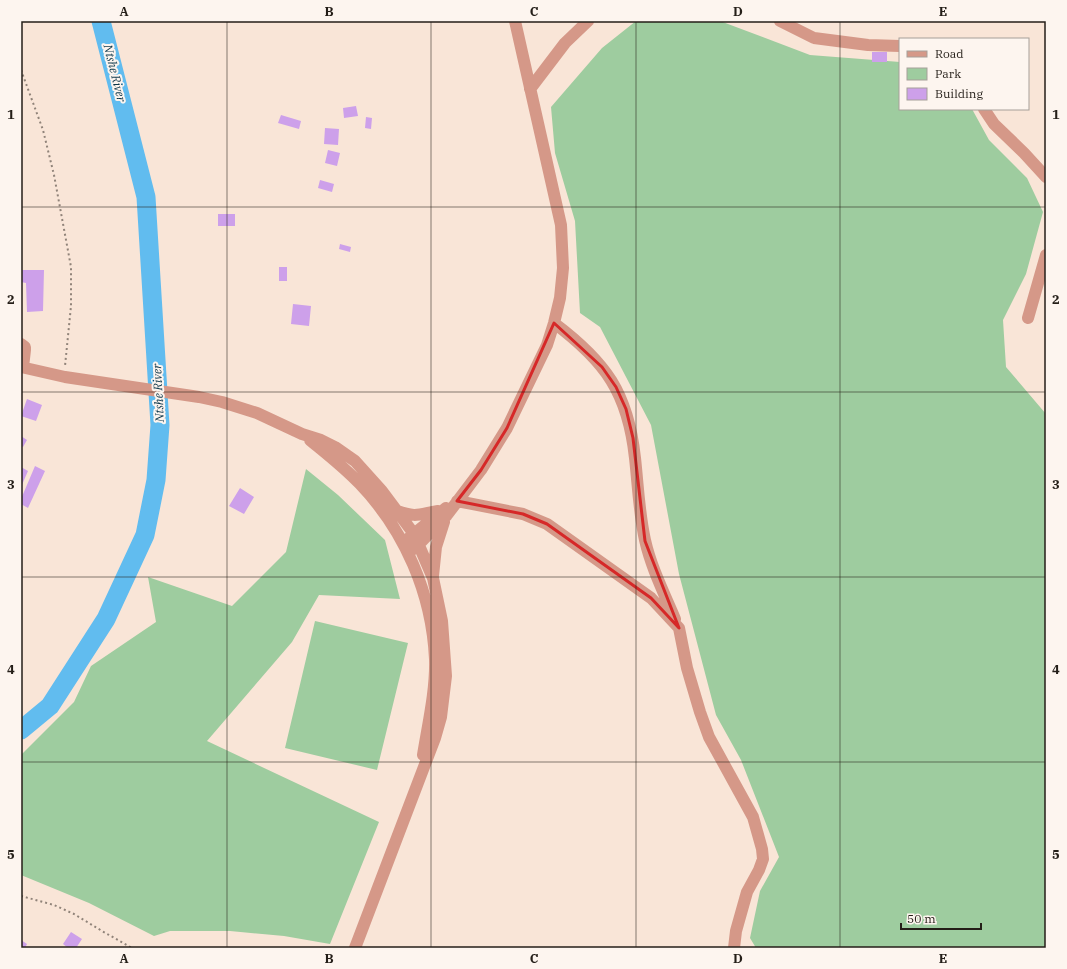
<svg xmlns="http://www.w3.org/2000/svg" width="1067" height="969" viewBox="0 0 1067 969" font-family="'IBM Plex Serif',serif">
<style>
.green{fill:#9ecc9f}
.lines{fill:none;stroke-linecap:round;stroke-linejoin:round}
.river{stroke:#61bcef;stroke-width:19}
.building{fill:#cda0ea}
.path{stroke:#908379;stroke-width:2;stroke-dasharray:2 3;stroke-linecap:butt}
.minor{stroke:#d59888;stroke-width:12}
.marked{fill:none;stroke:#d62828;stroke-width:3;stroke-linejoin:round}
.grid{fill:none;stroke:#241e18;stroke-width:1;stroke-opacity:0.55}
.labels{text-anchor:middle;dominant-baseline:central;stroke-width:4;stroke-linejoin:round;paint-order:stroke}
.water-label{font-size:12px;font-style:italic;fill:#0d364a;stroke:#fdf5ef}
.neatline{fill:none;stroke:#241e18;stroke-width:1.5}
.grid-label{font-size:13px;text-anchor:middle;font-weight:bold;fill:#241e18}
</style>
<rect width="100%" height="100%" fill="#f9e5d7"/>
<!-- green -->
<path class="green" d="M636 21H720L810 55 900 62V109H972L989 140 1027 178 1043 212 1026 274 1003 320 1006 367 1046 414V948H756L750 938 760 891 779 857 741 760 716 715 679 574 651 425 600 327 580 313 575 221 555 153 551 107 602 48Z
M306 469 338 495 385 540 400 599 319 595 292 642 207 741 379 822 330 944 284 936 230 931H170L154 936 89 903 21 875V755L74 702 91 666 156 622 148 577 232 606 286 552Z
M315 621 408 643 377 770 285 748Z"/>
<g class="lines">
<!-- river -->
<path class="river" d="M21 730 50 706 106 619 145 535 156 480 160 425 146 197 101 21"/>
</g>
<!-- building -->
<path class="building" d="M872 52H887V62H872Z
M356 106 358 116 344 118 343 108Z
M281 115 301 121 299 129 278 123Z
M366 117 372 118 371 129 365 128Z
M325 128 339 129 338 145 324 144Z
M328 150 340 153 337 166 325 163Z
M320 180 334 184 332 192 318 188Z
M218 214H235V226H218Z
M340 244 351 247 350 252 339 249Z
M279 267H287V281H279Z
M21 270H44L43 311 27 312 26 283 21 282Z
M293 304 311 306 309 326 291 324Z
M27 399 42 405 36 421 21 416Z
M21 436 27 440 23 447 21 446Z
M35 466 45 471 28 508 21 504V499Z
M21 467 28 471 21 487Z
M240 488 254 497 244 514 229 506Z
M71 932 82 939 76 948H68L63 944Z
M21 940 27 944 25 948H21Z"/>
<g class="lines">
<!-- path -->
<path class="path" d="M21 70 43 130 54 175 71 267V306L65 366
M21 896 54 905 74 914 102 931 132 948"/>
<!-- minor -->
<path class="minor" d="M780 21 814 38 868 45 900 46
M530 89 565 43 588 21
M984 109 994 124 1024 153 1046 177
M1028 318 1046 255
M554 323C606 362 628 393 635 458 638 485 639 513 645 540 651 567 664 593 675 619
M21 344 25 347V350L23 367
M21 367 65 377 199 397 222 402 257 413 302 434 321 440 335 447 355 461 382 491 414 534 433 578 442 621 446 676 441 717 435 738 355 948
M310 440C327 454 345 468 360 484 405 531 432 594 435 659 436 690 428 724 423 755
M457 501 523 514 547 524 651 598 679 628 687 668 700 712 709 737 753 817 762 849 763 859 759 870 747 892 736 931 734 948
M397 511C417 518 419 514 438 511
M409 538 446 508
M408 553 419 544 447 515 481 470 507 428 547 345 554 323 560 298 563 268 561 225 515 21
M433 576 436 547 444 522"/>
</g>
<!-- marked area -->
<path class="marked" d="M554 323 602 367 616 387 626 409 633 438 645 541 679 628 651 598 547 524 523 514 457 501 481 470 507 428Z"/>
<!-- grid -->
<path class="grid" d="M227 21V948M431 21V948M636 21V948M840 21V948M21 207H1046M21 392H1046M21 577H1046M21 762H1046"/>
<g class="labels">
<!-- water labels -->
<g class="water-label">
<text transform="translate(115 73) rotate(76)">Ntshe River</text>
<text transform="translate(158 393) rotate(-93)">Ntshe River</text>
</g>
</g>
<!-- border -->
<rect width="1067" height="969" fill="none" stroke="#fdf5ef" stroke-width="44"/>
<!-- legend -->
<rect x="899" y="38" width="130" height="72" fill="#fdf5ef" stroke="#a69f99"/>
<rect x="907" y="51" width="20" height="6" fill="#d59888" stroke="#a69f99"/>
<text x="935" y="58" font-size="12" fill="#241e18">Road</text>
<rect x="907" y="68" width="20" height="12" fill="#9ecc9f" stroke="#a69f99"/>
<text x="935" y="78" font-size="12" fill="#241e18">Park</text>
<rect x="907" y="88" width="20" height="12" fill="#cda0ea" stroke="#a69f99"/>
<text x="935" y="98" font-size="12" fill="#241e18">Building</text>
<!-- scale -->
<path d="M901 923v6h80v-6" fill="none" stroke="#241e18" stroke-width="2"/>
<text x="907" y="923" font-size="12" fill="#241e18" stroke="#fdf5ef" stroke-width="3" paint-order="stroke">50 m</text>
<rect x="22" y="22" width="1023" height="925" class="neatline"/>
<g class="grid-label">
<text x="124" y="16">A</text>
<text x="329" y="16">B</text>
<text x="534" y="16">C</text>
<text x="738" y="16">D</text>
<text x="943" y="16">E</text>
<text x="11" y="119">1</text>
<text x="1056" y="119">1</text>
<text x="11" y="304">2</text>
<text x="1056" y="304">2</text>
<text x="11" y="489">3</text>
<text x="1056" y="489">3</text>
<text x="11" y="674">4</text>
<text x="1056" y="674">4</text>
<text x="11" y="859">5</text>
<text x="1056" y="859">5</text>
<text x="124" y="963">A</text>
<text x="329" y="963">B</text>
<text x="534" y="963">C</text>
<text x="738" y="963">D</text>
<text x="943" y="963">E</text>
</g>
</svg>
